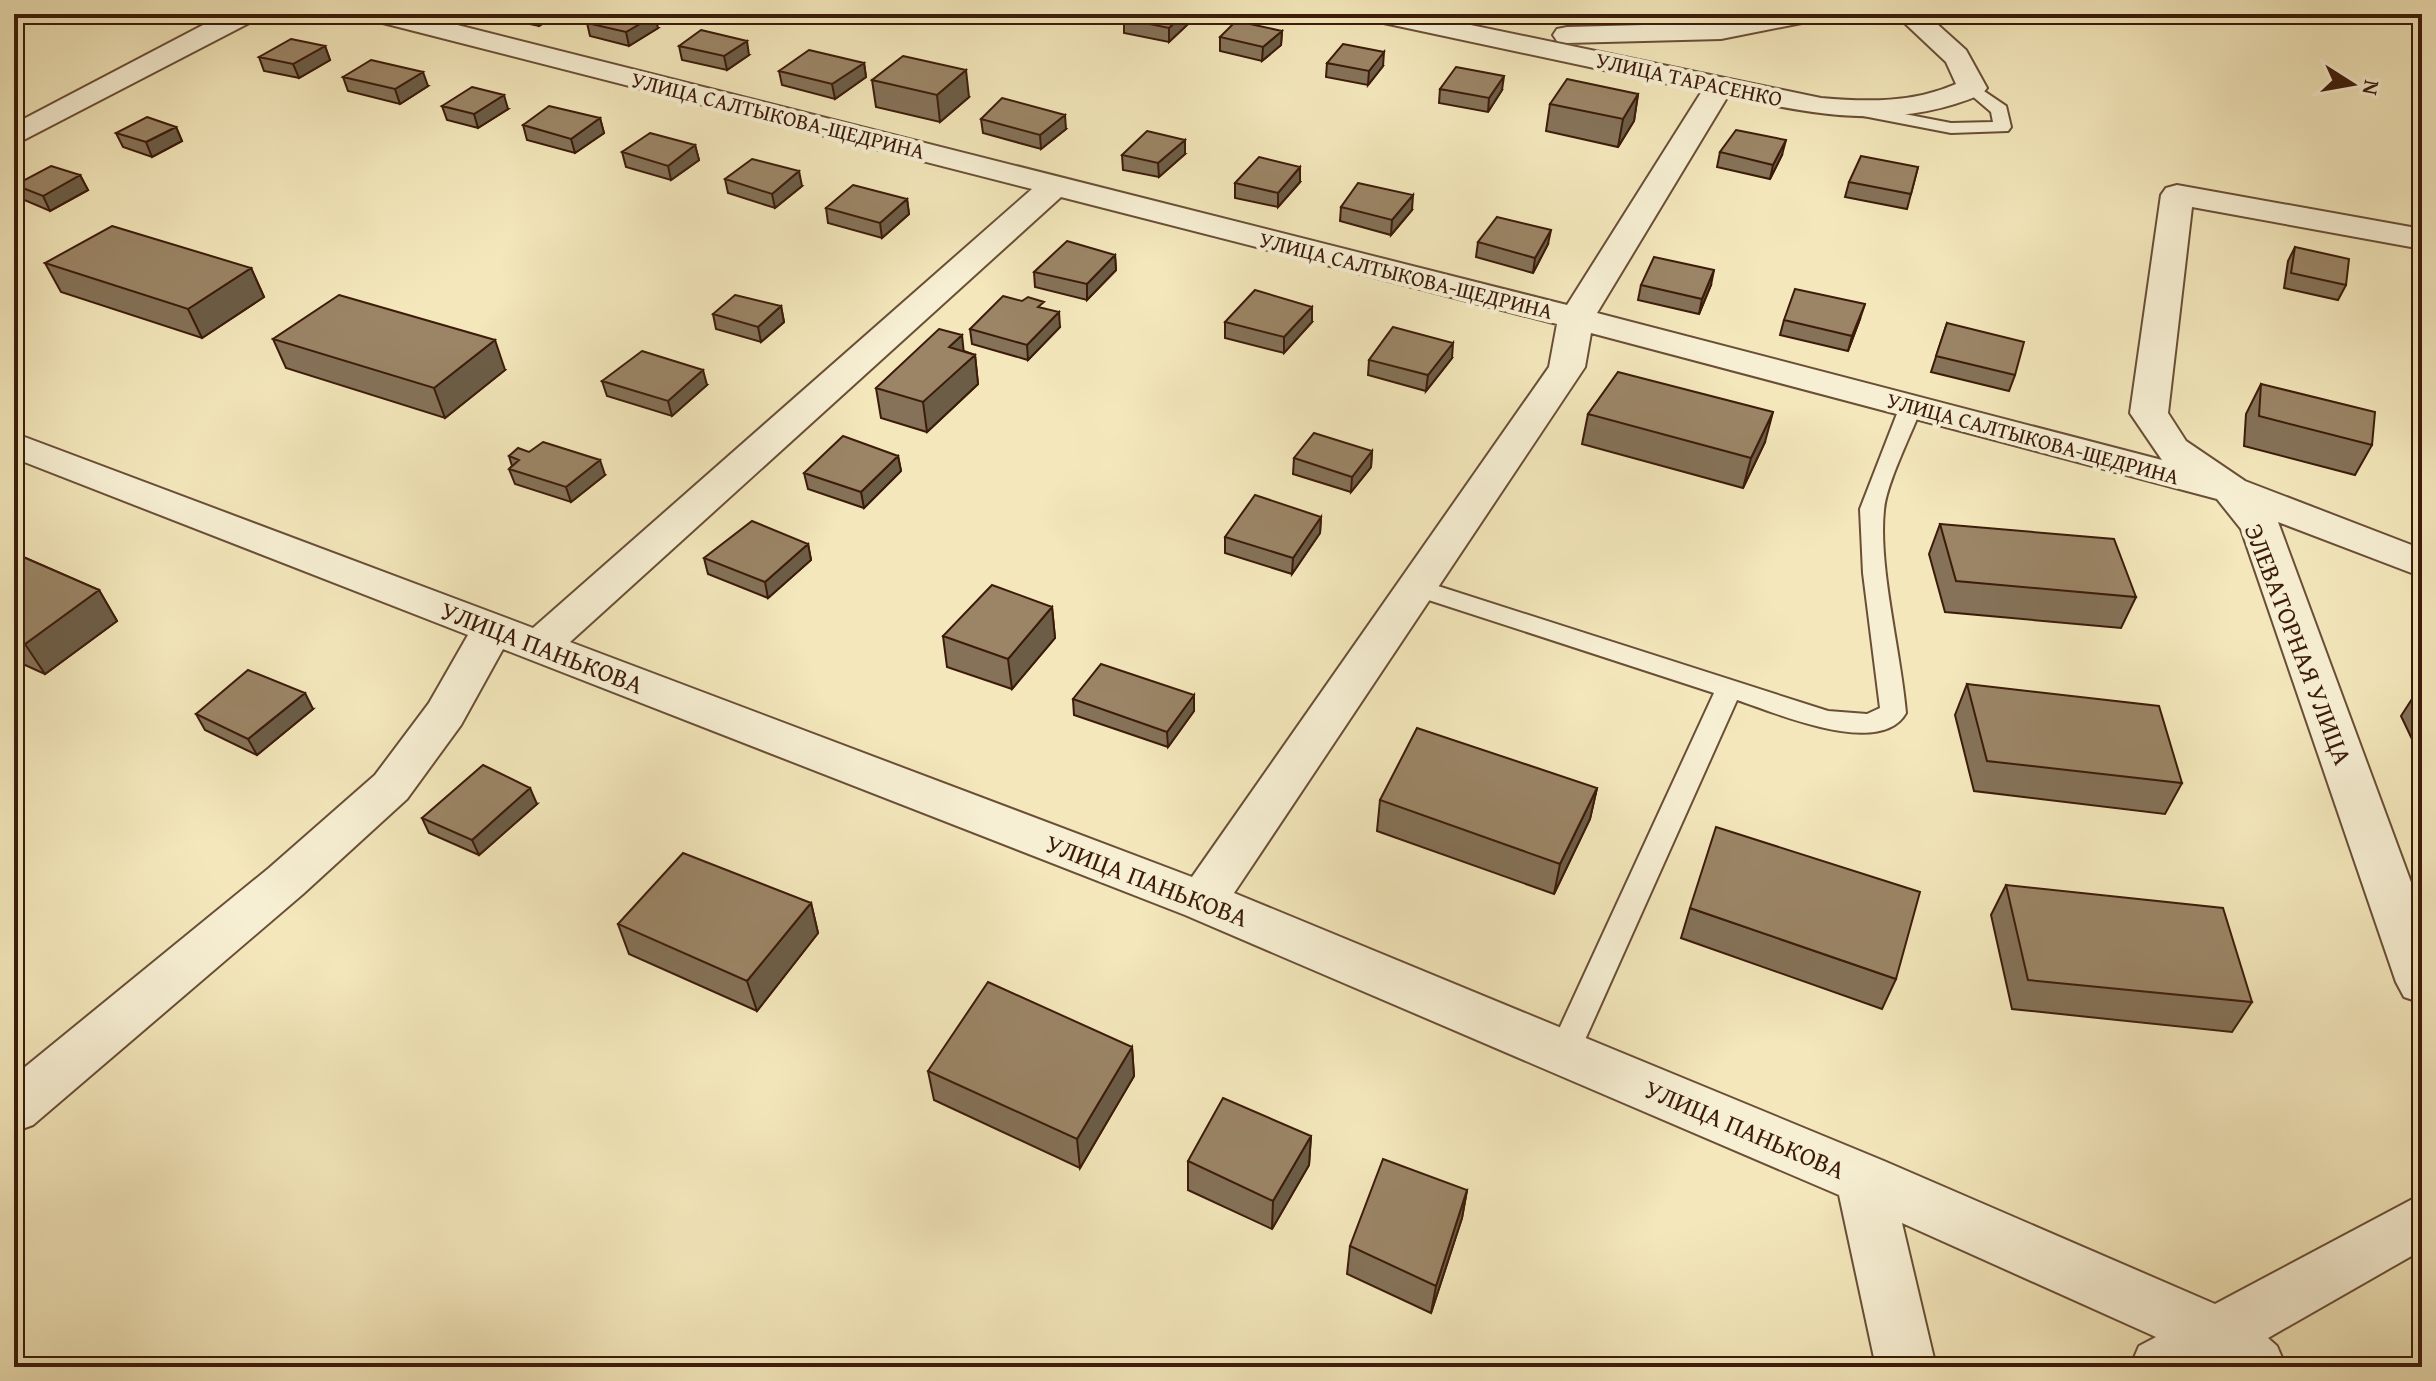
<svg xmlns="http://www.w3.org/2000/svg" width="2436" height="1381" viewBox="0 0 2436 1381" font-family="'Gentium Book Plus',serif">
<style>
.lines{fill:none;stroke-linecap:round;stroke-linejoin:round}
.lane-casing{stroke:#6a4e36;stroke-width:4}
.street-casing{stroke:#6a4e36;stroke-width:4}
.lane{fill:#f7efd3;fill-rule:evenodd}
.street{fill:#f7efd3;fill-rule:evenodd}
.wall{fill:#857258;stroke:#3c1b0a;stroke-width:2}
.shaded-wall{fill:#6c5d47;stroke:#3c1b0a;stroke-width:2}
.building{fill:#9b8566;stroke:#3c1b0a;stroke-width:2}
.labels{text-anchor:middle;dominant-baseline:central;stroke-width:8;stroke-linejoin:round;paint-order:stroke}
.far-street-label{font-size:22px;fill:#3c1b0a;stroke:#f7efd3}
.street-label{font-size:26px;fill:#3c1b0a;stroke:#f7efd3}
</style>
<rect width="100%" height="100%" fill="#f3e7bb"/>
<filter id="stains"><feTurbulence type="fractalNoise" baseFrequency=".0025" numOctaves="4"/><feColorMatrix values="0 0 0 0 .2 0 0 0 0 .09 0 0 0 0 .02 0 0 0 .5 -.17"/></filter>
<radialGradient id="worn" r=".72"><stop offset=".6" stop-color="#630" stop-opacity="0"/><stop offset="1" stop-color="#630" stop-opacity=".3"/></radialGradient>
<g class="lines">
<!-- lane casing -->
<g class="lane-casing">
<path id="lane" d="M1972 83 2006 106 2011 127 2008 131 1951 133 1858 115 1849 110 1858 105 1951 123 1993 122 1991 112 1963 88Z
M1911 399 1922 406C1912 433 1886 484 1884 510 1878 567 1901 652 1906 713 1880 759 1774 712 1737 700L1575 1062 1564 1066 1553 1062 1548 1053 1714 693 1407 593 1404 587 1407 581 1416 579 1828 711 1867 714 1880 708 1863 573 1860 509 1900 406Z"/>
</g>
<!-- street casing -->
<g class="street-casing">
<path id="street" d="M224 14H259L255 20 14 145V124Z
M367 14H414L1567 305 1702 91 1379 22 1369 20 1365 14H1418L1821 98C1867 102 1913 103 1956 84L1946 62 1895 14H1926L1966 50 1987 88 1982 94C1897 131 1816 115 1728 96L1597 313 2162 460 2130 413 2161 195 2166 188 2177 185 2422 229V249L2192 207 2168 413 2186 441 2245 481 2422 549V577L2278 522 2422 912V1003L2404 997 2396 982 2241 529 2217 499 1591 333 1585 367 1234 893 1884 1161 2215 1304 2422 1194V1250L2268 1338 2277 1346 2286 1367H2130L2139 1346 2156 1337 1902 1223 1936 1367H1876L1839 1195 1185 915 503 649 461 725 407 799 303 894 33 1125 14 1132V1076L269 868 375 775 429 703 468 635 14 458V433L533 628 1032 189 371 20ZM1061 197 1557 324 1549 367 1192 877 570 642Z
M1765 14H1821L1817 20 1721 39 1567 43 1557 41 1553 35 1557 29 1567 27 1721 23Z"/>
</g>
<!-- lane -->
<use href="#lane" class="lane"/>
<!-- street -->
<use href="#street" class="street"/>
</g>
<!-- wall -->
<path class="wall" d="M496 14H558L539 26 497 17Z
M1017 14H1063L1054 21Z
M1124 19 1188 24 1169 42 1124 33Z
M587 23 658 28 629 46 590 36Z
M1282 31 1281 45 1262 61 1220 51V37Z
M325 46 330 60 299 78 264 71 259 57Z
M679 46 749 55 727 70 682 60Z
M864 63 866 77 835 99 782 85 779 71Z
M1327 63 1383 66 1368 85 1326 77Z
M343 77 428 86 400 104 348 91Z
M872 80 969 97 940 122 876 107Z
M1440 89 1502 90 1488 112 1439 103Z
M1638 94 1634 121 1618 147 1546 131 1550 104Z
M442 106 508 109 478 128 447 120Z
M600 118 604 133 575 153 527 140 523 125Z
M981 119 1066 129 1041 149 983 133Z
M176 127 182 141 152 157 123 147 116 133Z
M695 145 699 160 671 180 626 167 622 152Z
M1720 152 1782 155 1770 179 1717 167Z
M1185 154 1159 177 1123 170 1122 155Z
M1918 167 1907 209 1845 197 1849 182Z
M80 175 88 190 50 211 22 199 15 185Z
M725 179 802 186 775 208 728 193Z
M1300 182 1278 207 1235 198V183Z
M907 199 909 214 882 238 828 223 826 208Z
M1341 207 1412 210 1391 235 1340 221Z
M1478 242 1548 244 1533 273 1476 257Z
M2295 247 2346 285 2338 300 2284 288 2288 261Z
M1115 255 1116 270 1087 300 1035 287 1034 272Z
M45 263 251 268 264 297 202 338 61 292Z
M1641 285H1711L1699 314 1638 300Z
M781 306 784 322 761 342 716 329 713 314Z
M1045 309 1060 327 1028 360 972 344 970 329Z
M1860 319 1848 351 1780 335 1784 320Z
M1225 322H1312L1284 353 1225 338Z
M1947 323 2015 375 2009 391 1931 372Z
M273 339 505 370 445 418 286 368Z
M964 351 975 355 978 384 927 432 881 418 876 388Z
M1452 358 1426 391 1368 375 1369 360Z
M602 381 707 385 672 416 607 396Z
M2261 384 2372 445 2355 475 2244 446 2246 414Z
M1588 414 1765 442 1743 488 1582 444Z
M1372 451 1371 467 1351 492 1293 474 1294 458Z
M509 456 605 475 571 502 515 484 509 469 512 466Z
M898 456 901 471 864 508 808 489 804 473Z
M2422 484V498L2415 495Z
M1321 517 1320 533 1292 574 1225 553V537Z
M1940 524 2136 597 2121 628 1945 612 1929 554Z
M808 544 811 560 768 598 708 574 704 558Z
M14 553 99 590 117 621 45 674 14 660Z
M1052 607 1055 638 1012 689 947 667 943 636Z
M1967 684 2182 783 2165 814 1974 791 1955 715Z
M2421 685H2422V760L2401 716Z
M1194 695V711L1168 747 1074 715 1073 699Z
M313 709 257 755 205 730 196 714Z
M1597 788 1590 819 1554 894 1377 831 1380 800Z
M537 804 479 855 429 833 422 818Z
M2006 885 2252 1002 2232 1032 2012 1009 1991 915Z
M811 903 818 933 757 1011 629 954 618 924Z
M1690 908 1896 979 1882 1009 1681 938Z
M1132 1047 1134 1076 1080 1168 934 1100 928 1071Z
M1311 1136 1309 1165 1272 1229 1188 1190V1161Z
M1467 1190 1462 1218 1431 1313 1347 1274 1350 1246Z"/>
<!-- shaded-wall -->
<path class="shaded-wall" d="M536 14H558L539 26Z
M1053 14H1063L1054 21Z
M1184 14H1188V24L1169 42V28Z
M655 15 658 28 629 46 626 32Z
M1282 31 1281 45 1262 61 1263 47Z
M747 41 749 55 727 70 724 56Z
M325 46 330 60 299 78 293 64Z
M1384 52 1383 66 1368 85 1369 71Z
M864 63 866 77 835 99 832 84Z
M966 70 969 97 940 122 937 95Z
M423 72 428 86 400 104 395 89Z
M1504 76 1502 90 1488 112 1489 98Z
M1638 94 1634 121 1618 147 1623 119Z
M504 95 508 109 478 128 474 114Z
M1065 115 1066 129 1041 149 1040 135Z
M600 118 604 133 575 153 571 139Z
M176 127 182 141 152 157 146 142Z
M1185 140V154L1159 177 1158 163Z
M1786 140 1782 155 1770 179 1773 165Z
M695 145 699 160 671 180 668 166Z
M1300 167V182L1278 207V193Z
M799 171 802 186 775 208 772 194Z
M80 175 88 190 50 211 43 196Z
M1413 195 1412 210 1391 235 1392 220Z
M907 199 909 214 882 238 880 223Z
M1551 230 1548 244 1533 273 1535 258Z
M1115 255 1116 270 1087 300V284Z
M251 268 264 297 202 338 188 309Z
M1714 270 1711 285 1699 314 1702 299Z
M1865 304 1860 319 1848 351 1852 336Z
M781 306 784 322 761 342 758 327Z
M1312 307V322L1284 353V337Z
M1059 312 1060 327 1028 360 1027 345Z
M962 335 965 364 975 355 978 384 927 432 923 402 949 347Z
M495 340 505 370 445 418 434 388Z
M1453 343 1452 358 1426 391 1428 375Z
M703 370 707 385 672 416 668 401Z
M1773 412 1765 442 1743 488 1751 458Z
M1372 451 1371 467 1351 492 1352 477Z
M898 456 901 471 864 508 861 492Z
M600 460 605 475 571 502 566 487Z
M1321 517 1320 533 1292 574 1293 558Z
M808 544 811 560 768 598 765 582Z
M99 590 117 621 45 674 25 644Z
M1052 607 1055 638 1012 689 1008 659Z
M305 693 313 709 257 755 248 739Z
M1194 695V711L1168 747 1167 732Z
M530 788 537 804 479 855 472 840Z
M1597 788 1590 819 1554 894 1560 864Z
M811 903 818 933 757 1011 747 981Z
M1132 1047 1134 1076 1080 1168 1077 1139Z
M1311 1136 1309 1165 1272 1229 1273 1201Z
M1467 1190 1462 1218 1431 1313 1436 1286Z"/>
<!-- building -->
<path class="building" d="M600 14H652L655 15 626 32 587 23Z
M1129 14H1184L1169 28 1124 19Z
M1236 21 1282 31 1263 47 1220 37Z
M701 30 747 41 724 56 679 46Z
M291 39 325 46 293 64 259 57Z
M1343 44 1384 52 1369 71 1327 63Z
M809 50 864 63 832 84 779 71Z
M903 56 966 70 937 95 872 80Z
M371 60 423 72 395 89 343 77Z
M1456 67 1504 76 1489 98 1440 89Z
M1567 79 1638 94 1623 119 1550 104Z
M472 87 504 95 474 114 442 106Z
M1002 98 1065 115 1040 135 981 119Z
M549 106 600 118 571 139 523 125Z
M147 117 176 127 146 142 116 133Z
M1736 130 1786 140 1773 165 1720 152Z
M1147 131 1185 140 1158 163 1122 155Z
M650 133 695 145 668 166 622 152Z
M1861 156 1918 167 1911 194 1849 182Z
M1259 157 1300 167 1278 193 1235 183Z
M752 159 799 171 772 194 725 179Z
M51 166 80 175 43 196 15 185Z
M1358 183 1413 195 1392 220 1341 207Z
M853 185 907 199 880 223 826 208Z
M1497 217 1551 230 1535 258 1478 242Z
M112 226 251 268 188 309 45 263Z
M1067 241 1115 255 1087 284 1034 272Z
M2295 247 2349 259 2346 285 2291 273Z
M1654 257 1714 270 1702 299 1641 285Z
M1795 289 1865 304 1852 336 1784 320Z
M1255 290 1312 307 1284 337 1225 322Z
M339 295 495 340 434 388 273 339Z
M735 295 781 306 758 327 713 314Z
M1003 296 1022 301 1028 297 1044 302 1038 307 1059 312 1027 345 970 329Z
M1947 323 2024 342 2015 375 1936 356Z
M1393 327 1453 343 1428 375 1369 360Z
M939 329 962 335 949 347 975 355 923 402 876 388Z
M642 351 703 370 668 401 602 381Z
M1618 372 1773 412 1751 458 1588 414Z
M2261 384 2375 412 2372 445 2259 416Z
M1314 433 1372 451 1352 477 1294 458Z
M843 436 898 456 861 492 804 473Z
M543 442 600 460 566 487 509 469 519 460 509 456 518 448 529 452Z
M1255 495 1321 517 1293 558 1225 537Z
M752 521 808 544 765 582 704 558Z
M1940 524 2114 539 2136 597 1956 581Z
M14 553 99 590 25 644 14 638Z
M992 585 1052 607 1008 659 943 636Z
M1101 664 1194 695 1167 732 1073 699Z
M248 670 305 693 248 739 196 714Z
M1967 684 2159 706 2182 783 1987 761Z
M1417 728 1597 788 1560 864 1380 800Z
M483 765 530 788 472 840 422 818Z
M1716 827 1920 892 1896 979 1690 908Z
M683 853 811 903 747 981 618 924Z
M2006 885 2223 908 2252 1002 2028 980Z
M988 982 1132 1047 1077 1139 928 1071Z
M1223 1098 1311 1136 1273 1201 1188 1161Z
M1383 1159 1467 1190 1436 1286 1350 1246Z"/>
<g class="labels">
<!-- far-street labels -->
<g class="far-street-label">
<text transform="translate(1689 79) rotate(12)">УЛИЦА ТАРАСЕНКО</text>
<text transform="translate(778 115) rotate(14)">УЛИЦА САЛТЫКОВА-ЩЕДРИНА</text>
<text transform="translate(1406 275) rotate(14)">УЛИЦА САЛТЫКОВА-ЩЕДРИНА</text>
<text transform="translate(2033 438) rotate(15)">УЛИЦА САЛТЫКОВА-ЩЕДРИНА</text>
</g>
<!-- street labels -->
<g class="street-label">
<text transform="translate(2299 644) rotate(69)">ЭЛЕВАТОРНАЯ УЛИЦА</text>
<text transform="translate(542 647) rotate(21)">УЛИЦА ПАНЬКОВА</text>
<text transform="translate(1147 880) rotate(21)">УЛИЦА ПАНЬКОВА</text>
<text transform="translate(1745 1129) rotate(23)">УЛИЦА ПАНЬКОВА</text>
</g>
</g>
<!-- margin -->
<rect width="2436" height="1381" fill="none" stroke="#f3e7bb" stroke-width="48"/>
<rect x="16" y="16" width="2404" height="1349" fill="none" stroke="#3c1b0a" stroke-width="4"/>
<rect x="24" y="24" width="2388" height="1333" fill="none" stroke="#3c1b0a" stroke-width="2"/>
<!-- north arrow -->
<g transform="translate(2352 84) rotate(101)" stroke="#f7efd3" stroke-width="6" paint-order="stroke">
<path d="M0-6L14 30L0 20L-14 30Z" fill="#3c1b0a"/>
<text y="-12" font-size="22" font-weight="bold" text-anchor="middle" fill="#3c1b0a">N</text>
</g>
<rect width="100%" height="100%" filter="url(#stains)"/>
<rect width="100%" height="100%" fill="url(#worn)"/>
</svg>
